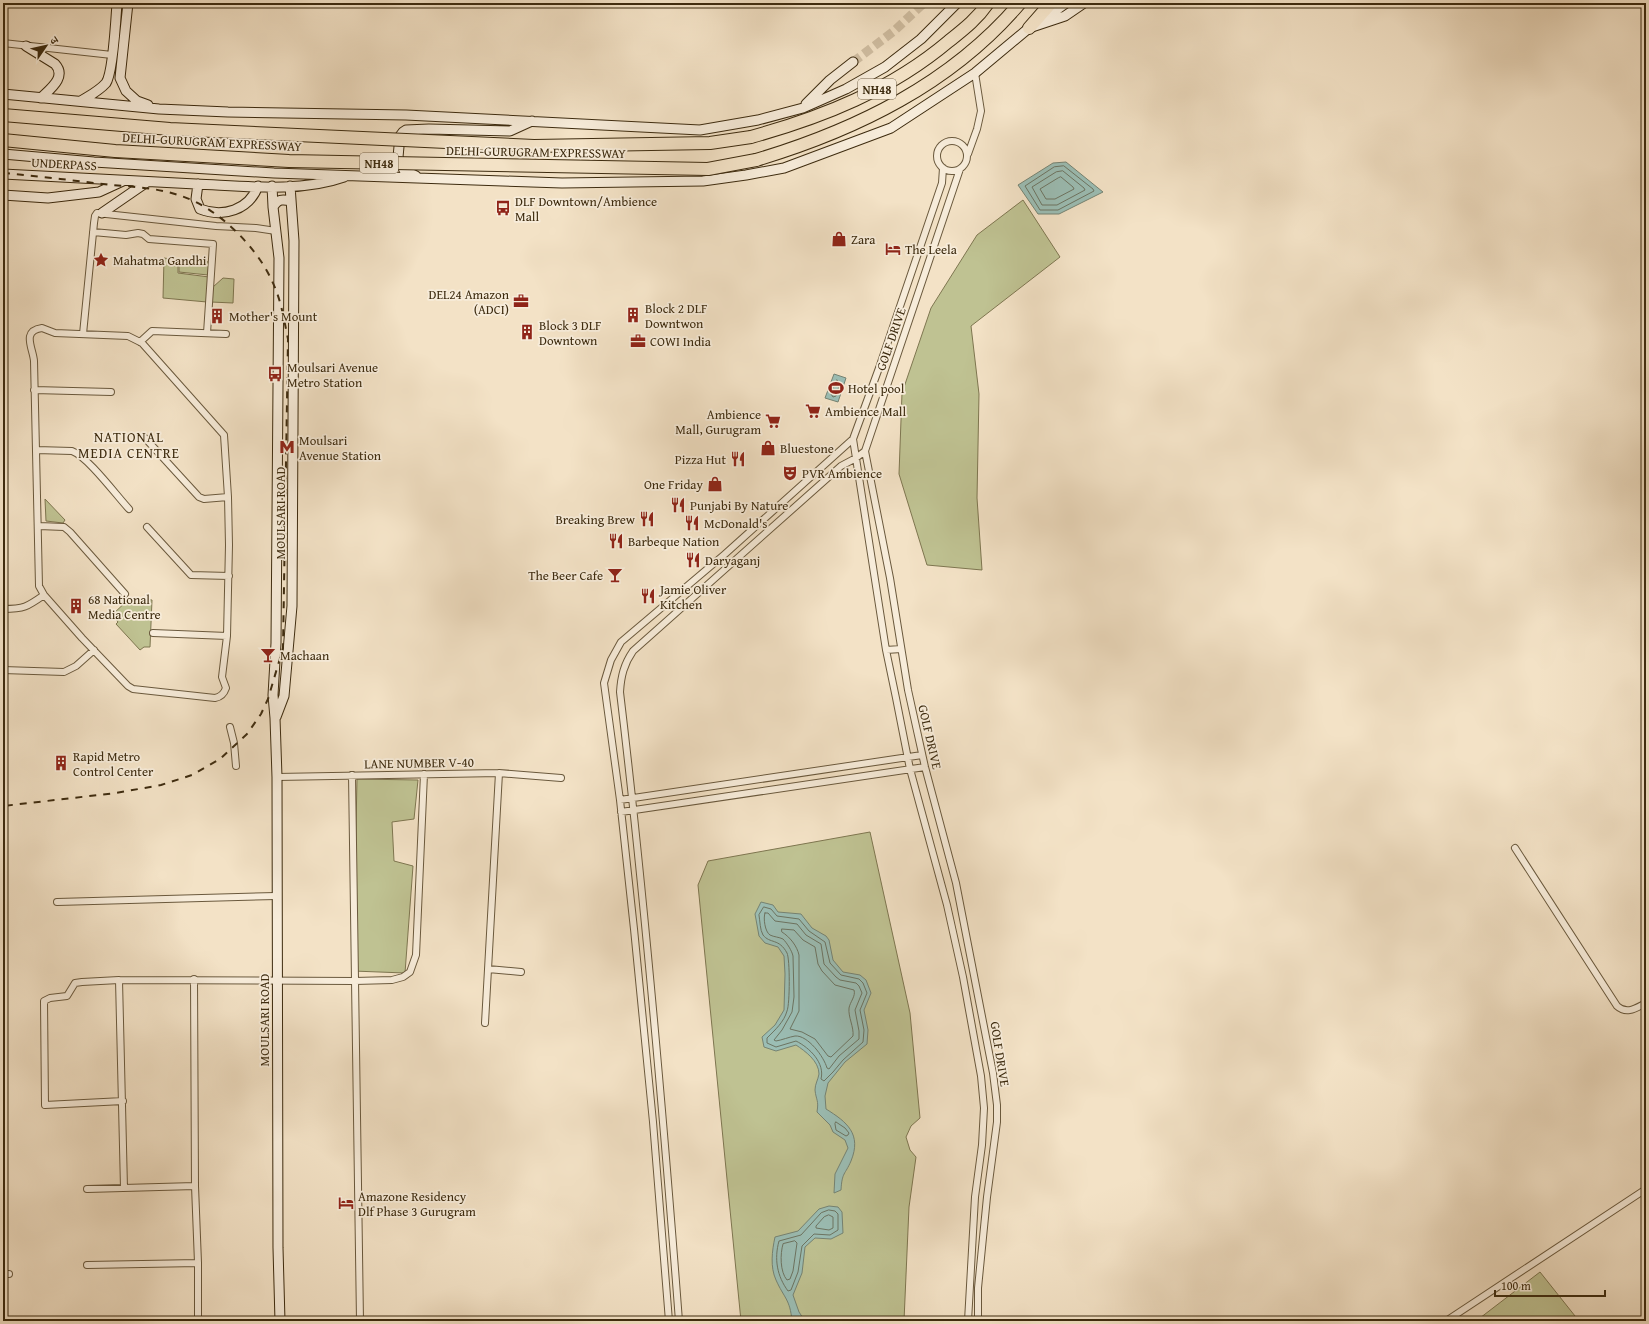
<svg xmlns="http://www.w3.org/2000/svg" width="1649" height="1324" viewBox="0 0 1649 1324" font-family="'Gentium Book Plus','Noto Serif Devanagari',serif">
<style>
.green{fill:#bfc292;stroke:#7e7650}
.water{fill:#9bbeb5;stroke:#758373}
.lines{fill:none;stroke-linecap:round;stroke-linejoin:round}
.shore{stroke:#6c7462;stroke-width:1}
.secondary-tunnel{stroke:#cfbda1;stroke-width:9;stroke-dasharray:9 4.5;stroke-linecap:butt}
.street-casing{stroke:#6a593d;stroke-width:8}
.secondary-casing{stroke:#3d2b0f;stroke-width:11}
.highway-casing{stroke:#3d2b0f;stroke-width:14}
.street{stroke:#f7ecda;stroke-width:6}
.secondary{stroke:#f7ecda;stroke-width:9}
.highway{stroke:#f3e2c6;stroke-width:12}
.rail{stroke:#3d2b0f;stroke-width:2;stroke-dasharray:7 7;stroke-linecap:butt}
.highway-bridge-casing{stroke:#3d2b0f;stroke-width:14;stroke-linecap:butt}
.highway-bridge{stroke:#f3e2c6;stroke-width:12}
.labels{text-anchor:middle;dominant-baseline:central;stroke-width:3.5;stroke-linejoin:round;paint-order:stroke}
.shield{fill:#f7ecda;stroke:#75654c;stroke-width:1}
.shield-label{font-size:12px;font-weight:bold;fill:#3d2b0f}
.street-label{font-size:13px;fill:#3d2b0f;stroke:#f7ecda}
.poi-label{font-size:13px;fill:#3d2b0f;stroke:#f7ecda;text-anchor:start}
.neighbourhood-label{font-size:14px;letter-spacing:1px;fill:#3d2b0f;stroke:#f7ecda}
</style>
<rect width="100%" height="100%" fill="#f3e2c6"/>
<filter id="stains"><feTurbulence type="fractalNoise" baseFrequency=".005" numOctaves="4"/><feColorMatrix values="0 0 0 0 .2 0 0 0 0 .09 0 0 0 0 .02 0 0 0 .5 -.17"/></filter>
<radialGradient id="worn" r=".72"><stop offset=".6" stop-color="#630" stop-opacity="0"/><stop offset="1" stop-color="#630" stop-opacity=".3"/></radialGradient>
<!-- green -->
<path class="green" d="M1023 200 1060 257 971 326 979 394 977 498 982 570 927 565 899 474 902 393 931 308 977 235Z
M164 258 178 260V273L209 277 207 302 163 298Z
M179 259 209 262 208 275 179 272Z
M223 278 234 279 233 303 211 302 213 287Z
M45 499 65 520 63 523 46 521Z
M130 598 152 600 150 647H144L140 650 116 624 118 622 112 615Z
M357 779 418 780 414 819 392 822 394 861 413 866 405 973 353 971Z
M870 832 910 1013 920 1118 911 1126 906 1137 910 1150 916 1157 909 1207 904 1321H741L698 885 708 861Z
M1540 1272 1579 1321H1476Z"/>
<!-- water -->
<path class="water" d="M1066 162 1103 192 1059 214H1038L1018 185 1053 163Z
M834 374 846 378 838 402 825 398Z
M761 902 773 905 778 912 801 914 812 928 826 936 829 940 833 960 843 972 860 975 866 980 871 993 864 1010 868 1030 867 1044 845 1062 828 1083 825 1096 826 1109C847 1122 862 1134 851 1161 845 1175 842 1172 841 1190L834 1193 835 1174 848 1148 845 1140 833 1132 830 1125 817 1112C819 1100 816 1100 815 1090 815 1084 818 1080 819 1074 819 1061 805 1051 796 1045L776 1051 764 1047 762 1037 775 1025 784 1010 785 974 784 956 778 947 765 943 759 936 755 914Z
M829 1206 838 1207 842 1212 843 1233 831 1239 815 1238 805 1247 802 1273 793 1295 799 1312 805 1321H792C790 1299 784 1298 776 1280 770 1267 772 1251 775 1237L798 1231 819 1209Z"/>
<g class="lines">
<!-- shore -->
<path class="shore" d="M1064 166 1093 189 1094 191 1058 210H1040L1025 186 1054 167Z
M1063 171 1084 188 1085 190 1057 205H1042L1032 187 1056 172Z
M1061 177 1073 187 1074 189 1055 199H1046L1040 189 1058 178Z
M837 380 840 383 836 396 833 397 831 394Z
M764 907 771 909 777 916 799 919 809 931 825 942 830 963 841 975 859 979 863 983 867 993 860 1010 864 1030 863 1042 843 1060 833 1072 824 1081 821 1079C825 1063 810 1048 796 1041L776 1047 767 1043V1038C775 1030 784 1022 787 1011 790 1004 790 959 787 953 779 938 770 944 763 935 760 930 760 921 759 915Z
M765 913H768L775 921 797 924 806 935 821 944 824 964 836 977 840 980 856 983 859 986 862 993 855 1010 859 1031V1039L839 1056 829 1069 827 1068C824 1057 808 1035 795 1036 789 1037 782 1040 776 1041L774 1040 782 1030 792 1012 794 997 793 956C792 951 787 943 783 939 779 937 774 937 770 935 765 932 763 918 765 913Z
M782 929 794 930 803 940 815 947 818 964 822 971 835 985 854 990C856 996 850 1002 849 1008 848 1017 854 1027 853 1036L831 1057 828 1056 815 1039 802 1032 790 1029 799 1011V955C797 946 790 937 782 932Z
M836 1122 845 1128 849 1133 848 1135 846 1136 836 1130 835 1124Z
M829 1210 835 1211 838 1214V1230L830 1235 814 1234 802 1246 798 1272 791 1290 788 1291C777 1276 774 1259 779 1241L801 1235 821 1213Z
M829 1215 833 1217V1228L829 1230 816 1228V1226L824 1217Z
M795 1241 797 1243 793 1271 790 1279 787 1280C780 1272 780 1254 783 1244Z"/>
<!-- secondary-tunnel -->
<path class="secondary-tunnel" d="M853 62 894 31 924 3"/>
<!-- street casing -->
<g class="street-casing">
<path id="street" d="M3 43 112 55
M937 156a15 15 0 1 1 30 0a15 15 0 1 1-30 0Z
M968 154 977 129 981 111 975 73
M943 168 942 183 879 368 853 439 886 650 896 698 910 769 947 905 963 977 981 1076 984 1108 982 1145 975 1197 968 1321
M960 169 865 451 890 578 908 690 925 767 956 883 993 1073 997 1105V1122L987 1197 978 1288V1321
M93 232 126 235 138 233 143 234 149 239 213 244 207 333
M42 328 55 333 128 336 142 343 224 435 228 497 229 545 227 636 222 677 226 688C224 694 221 697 215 698L142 690 133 689 128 686 82 638 44 595 39 586 34 361C33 348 21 331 42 328Z
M83 334 94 223 95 216 97 213 216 226 256 228 276 231
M140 342 152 331 226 334
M34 390 111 392
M145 438 199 497 204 499 228 497
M36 450 72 451C88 457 116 495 129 509
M39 526 64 527 70 532 125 594
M147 527 191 575 229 576
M3 609C24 609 27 607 44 595
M153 633 227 636
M886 650 901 649
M3 670 64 672 76 666 94 650
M230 727 234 743 236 766
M352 775 360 1321
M277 777 499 773 561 778
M620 800 922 755
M621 812 925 767
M1515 848 1617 1006C1627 1015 1636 1008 1646 1003
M57 902 276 896
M488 969 521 972
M194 979 195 1186 198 1263V1321
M119 980 124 1188
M485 1023 499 773
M123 1101 45 1105 44 1001 50 998 67 996 75 983 82 982 119 980 355 981 392 980 403 977 410 972 416 955 424 774
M87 1189 195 1186
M87 1265 198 1263
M3 1274H9
M669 1321 653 1122 634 929 620 800 604 683 611 660 621 642 725 554 853 439
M679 1321C663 1111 645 901 620 692 621 676 624 664 633 651L841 466 856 458 865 451
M1446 1321 1646 1189"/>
</g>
<!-- secondary casing -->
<g class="secondary-casing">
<path id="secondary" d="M128 3 120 78 126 91 137 101 148 105
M1041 21 1066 3
M26 46 55 64C67 77 50 89 41 98
M3 94 159 109 228 112 406 115 700 130 758 120 803 108 846 89 885 67 921 39 957 3
M81 101C89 96 99 91 106 83 113 73 116 18 117 3
M806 104 830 80 853 62
M3 154 94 162 274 173 562 183 703 181 746 175 784 168 891 128 975 73 1029 28 1065 16 1084 3
M3 174C68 177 132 181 196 184 243 186 299 193 344 177
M416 176 404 170 398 157 400 136 403 132 406 130 429 129 510 131 532 121
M198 184 196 199 200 209C223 218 249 210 258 186
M272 186 273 207 279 258 276 643 273 695 275 718 277 777 278 1248 280 1321
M3 195 48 198 99 192 123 181
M273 207C278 199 282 199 291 201
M102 213 147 182
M276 717 284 696 292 606 294 241 290 186"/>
</g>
<!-- highway casing -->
<g class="highway-casing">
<path id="highway" d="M1029 28 1051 3
M751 137C823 117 891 90 949 41 964 29 977 19 988 3
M756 160C856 130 951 84 1020 3"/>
</g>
<!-- street -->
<use href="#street" class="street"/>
<!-- secondary -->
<use href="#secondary" class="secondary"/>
<!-- highway -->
<use href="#highway" class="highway"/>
<!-- rail -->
<path class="rail" d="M3 173C39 176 76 181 112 185 135 187 159 188 181 196 217 207 257 247 272 281 281 299 284 320 288 339L283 648 268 699 261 714 247 734 220 759 192 775 161 785 116 793 3 806"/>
<!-- highway-bridge casing -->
<g class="highway-bridge-casing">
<path id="highway-bridge" d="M3 115 170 129 534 146 710 143 751 137
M3 140 115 151 289 161 708 169 756 160"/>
</g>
<!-- highway-bridge -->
<use href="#highway-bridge" class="highway-bridge"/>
</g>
<!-- icons -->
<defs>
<g id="bus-bare" transform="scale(1.2)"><path d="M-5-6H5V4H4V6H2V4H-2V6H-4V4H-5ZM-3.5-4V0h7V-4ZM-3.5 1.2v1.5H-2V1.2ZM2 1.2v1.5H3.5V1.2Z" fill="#8f2418" stroke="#f7ecda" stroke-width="2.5" paint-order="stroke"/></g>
<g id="shop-bare" transform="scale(1.2)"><path d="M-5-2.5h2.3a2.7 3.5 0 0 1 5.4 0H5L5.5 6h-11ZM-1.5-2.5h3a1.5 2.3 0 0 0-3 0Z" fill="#8f2418" stroke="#f7ecda" stroke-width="2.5" paint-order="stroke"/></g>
<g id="hotel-bare" transform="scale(1.2)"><path d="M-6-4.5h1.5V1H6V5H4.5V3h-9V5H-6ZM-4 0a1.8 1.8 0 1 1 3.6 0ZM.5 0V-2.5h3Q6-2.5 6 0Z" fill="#8f2418" stroke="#f7ecda" stroke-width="2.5" paint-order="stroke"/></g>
<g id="sight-bare" transform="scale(1.2)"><path d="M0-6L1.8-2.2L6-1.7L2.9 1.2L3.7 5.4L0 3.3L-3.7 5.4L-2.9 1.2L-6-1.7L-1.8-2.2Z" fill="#8f2418" stroke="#f7ecda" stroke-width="2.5" paint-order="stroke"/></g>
<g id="office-bare" transform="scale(1.2)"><path d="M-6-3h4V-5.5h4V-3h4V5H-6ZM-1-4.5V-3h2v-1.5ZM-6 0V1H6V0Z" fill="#8f2418" stroke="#f7ecda" stroke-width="2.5" paint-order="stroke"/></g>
<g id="building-bare" transform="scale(1.2)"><path d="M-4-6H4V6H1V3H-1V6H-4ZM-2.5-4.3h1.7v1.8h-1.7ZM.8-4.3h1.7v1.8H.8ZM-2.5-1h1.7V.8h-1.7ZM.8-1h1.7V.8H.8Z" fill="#8f2418" stroke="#f7ecda" stroke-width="2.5" paint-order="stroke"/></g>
<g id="stadium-bare" transform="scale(1.2)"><path d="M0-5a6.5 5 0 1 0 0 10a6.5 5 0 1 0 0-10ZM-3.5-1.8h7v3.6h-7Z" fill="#8f2418" stroke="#f7ecda" stroke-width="2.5" paint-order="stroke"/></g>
<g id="supermarket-bare" transform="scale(1.2)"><path d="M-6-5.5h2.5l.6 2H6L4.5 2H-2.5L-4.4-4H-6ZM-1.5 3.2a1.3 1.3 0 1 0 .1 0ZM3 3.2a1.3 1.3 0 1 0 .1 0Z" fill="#8f2418" stroke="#f7ecda" stroke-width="2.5" paint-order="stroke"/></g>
<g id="metro-bare" transform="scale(1.2)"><path d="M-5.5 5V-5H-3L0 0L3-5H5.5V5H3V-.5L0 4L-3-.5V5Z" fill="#8f2418" stroke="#f7ecda" stroke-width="2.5" paint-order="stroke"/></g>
<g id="restaurant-bare" transform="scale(1.2)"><path d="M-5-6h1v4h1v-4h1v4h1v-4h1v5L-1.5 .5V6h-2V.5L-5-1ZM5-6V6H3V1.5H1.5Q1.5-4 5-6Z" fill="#8f2418" stroke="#f7ecda" stroke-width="2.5" paint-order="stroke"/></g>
<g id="theatre-bare" transform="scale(1.2)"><path d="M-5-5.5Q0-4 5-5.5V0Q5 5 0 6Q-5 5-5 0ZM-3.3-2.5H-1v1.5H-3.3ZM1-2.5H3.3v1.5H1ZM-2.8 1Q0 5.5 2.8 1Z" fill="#8f2418" stroke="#f7ecda" stroke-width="2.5" paint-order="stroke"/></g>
<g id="bar-bare" transform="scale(1.2)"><path d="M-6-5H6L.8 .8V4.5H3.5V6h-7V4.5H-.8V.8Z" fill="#8f2418" stroke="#f7ecda" stroke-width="2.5" paint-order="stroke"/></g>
</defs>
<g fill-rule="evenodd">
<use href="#bus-bare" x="503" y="208"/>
<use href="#shop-bare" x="839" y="239"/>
<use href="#hotel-bare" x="893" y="249"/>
<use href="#sight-bare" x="101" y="260"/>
<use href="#office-bare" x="521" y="301"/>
<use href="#building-bare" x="633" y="315"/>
<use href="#building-bare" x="217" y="316"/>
<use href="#building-bare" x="527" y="332"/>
<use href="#office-bare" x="638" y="341"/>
<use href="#bus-bare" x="275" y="374"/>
<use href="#stadium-bare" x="836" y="388"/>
<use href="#supermarket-bare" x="813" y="411"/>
<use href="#supermarket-bare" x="773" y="421"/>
<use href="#metro-bare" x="287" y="447"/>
<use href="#shop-bare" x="768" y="448"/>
<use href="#restaurant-bare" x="738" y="459"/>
<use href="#theatre-bare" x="790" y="473"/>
<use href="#shop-bare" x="715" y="484"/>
<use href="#restaurant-bare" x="678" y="505"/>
<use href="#restaurant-bare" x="647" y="519"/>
<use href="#restaurant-bare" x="692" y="523"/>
<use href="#restaurant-bare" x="616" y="541"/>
<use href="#restaurant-bare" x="693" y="560"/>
<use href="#bar-bare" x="615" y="575"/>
<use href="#restaurant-bare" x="648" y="596"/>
<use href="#building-bare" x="76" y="606"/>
<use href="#bar-bare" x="268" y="655"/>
<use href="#building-bare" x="61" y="763"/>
<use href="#hotel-bare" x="346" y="1203"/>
</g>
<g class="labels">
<!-- shield labels -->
<g class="shield">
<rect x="858" y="79" width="38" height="20" rx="3"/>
<rect x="360" y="153" width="38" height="20" rx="3"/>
</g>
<g class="shield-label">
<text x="877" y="89">NH48</text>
<text x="379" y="163">NH48</text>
</g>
<!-- street labels -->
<g class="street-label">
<text transform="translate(212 142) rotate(3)">DELHI-GURUGRAM EXPRESSWAY</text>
<text transform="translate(536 152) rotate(1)">DELHI-GURUGRAM EXPRESSWAY</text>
<text transform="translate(64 164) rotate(3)">UNDERPASS</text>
<text transform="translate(891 339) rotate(-71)">GOLF DRIVE</text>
<text transform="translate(280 513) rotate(-90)">MOULSARI ROAD</text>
<text transform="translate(930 737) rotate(77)">GOLF DRIVE</text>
<text transform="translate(419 763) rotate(-1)">LANE NUMBER V-40</text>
<text transform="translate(264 1020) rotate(-90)">MOULSARI ROAD</text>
<text transform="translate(1000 1054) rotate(81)">GOLF DRIVE</text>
</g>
<!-- poi labels -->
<g class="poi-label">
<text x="515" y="201">DLF Downtown/Ambience<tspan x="515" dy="15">Mall</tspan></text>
<text x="851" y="239">Zara</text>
<text x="905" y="249">The Leela</text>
<text x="113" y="260">Mahatma Gandhi</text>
<text x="509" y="294" text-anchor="end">DEL24 Amazon<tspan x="509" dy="15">(ADCI)</tspan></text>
<text x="645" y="308">Block 2 DLF<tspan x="645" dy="15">Downtwon</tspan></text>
<text x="229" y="316">Mother's Mount</text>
<text x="539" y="325">Block 3 DLF<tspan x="539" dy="15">Downtown</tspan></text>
<text x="650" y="341">COWI India</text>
<text x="287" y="367">Moulsari Avenue<tspan x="287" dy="15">Metro Station</tspan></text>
<text x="848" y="388">Hotel pool</text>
<text x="825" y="411">Ambience Mall</text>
<text x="761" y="414" text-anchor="end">Ambience<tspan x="761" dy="15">Mall, Gurugram</tspan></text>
<text x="299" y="440">Moulsari<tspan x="299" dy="15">Avenue Station</tspan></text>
<text x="780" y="448">Bluestone</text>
<text x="726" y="459" text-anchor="end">Pizza Hut</text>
<text x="802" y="473">PVR Ambience</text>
<text x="703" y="484" text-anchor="end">One Friday</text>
<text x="690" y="505">Punjabi By Nature</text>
<text x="635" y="519" text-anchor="end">Breaking Brew</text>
<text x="704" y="523">McDonald's</text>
<text x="628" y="541">Barbeque Nation</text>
<text x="705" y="560">Daryaganj</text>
<text x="603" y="575" text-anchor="end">The Beer Cafe</text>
<text x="660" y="589">Jamie Oliver<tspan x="660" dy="15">Kitchen</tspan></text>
<text x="88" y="599">68 National<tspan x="88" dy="15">Media Centre</tspan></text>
<text x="280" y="655">Machaan</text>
<text x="73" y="756">Rapid Metro<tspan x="73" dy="15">Control Center</tspan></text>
<text x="358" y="1196">Amazone Residency<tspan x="358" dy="15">Dlf Phase 3 Gurugram</tspan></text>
</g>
<!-- neighbourhood labels -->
<g class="neighbourhood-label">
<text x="129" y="437">NATIONAL<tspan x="129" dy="16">MEDIA CENTRE</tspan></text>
</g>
</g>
<!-- margin -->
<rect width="1649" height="1324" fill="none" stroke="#f3e2c6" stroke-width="16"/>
<rect x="4" y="4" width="1641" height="1316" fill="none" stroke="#3d2b0f" stroke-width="2"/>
<rect x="8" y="8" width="1633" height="1308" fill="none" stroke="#3d2b0f"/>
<!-- north arrow -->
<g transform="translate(46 46) rotate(56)" stroke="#f7ecda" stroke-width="3" paint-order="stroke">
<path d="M0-3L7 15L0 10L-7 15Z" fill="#3d2b0f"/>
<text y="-6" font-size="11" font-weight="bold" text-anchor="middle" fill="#3d2b0f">उ</text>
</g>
<!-- scale -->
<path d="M1495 1290v6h110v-6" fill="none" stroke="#3d2b0f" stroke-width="2"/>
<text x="1501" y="1290" font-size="12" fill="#3d2b0f" stroke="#f7ecda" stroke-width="3" paint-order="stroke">100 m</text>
<rect width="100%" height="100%" filter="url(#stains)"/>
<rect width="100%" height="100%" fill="url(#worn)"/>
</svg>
